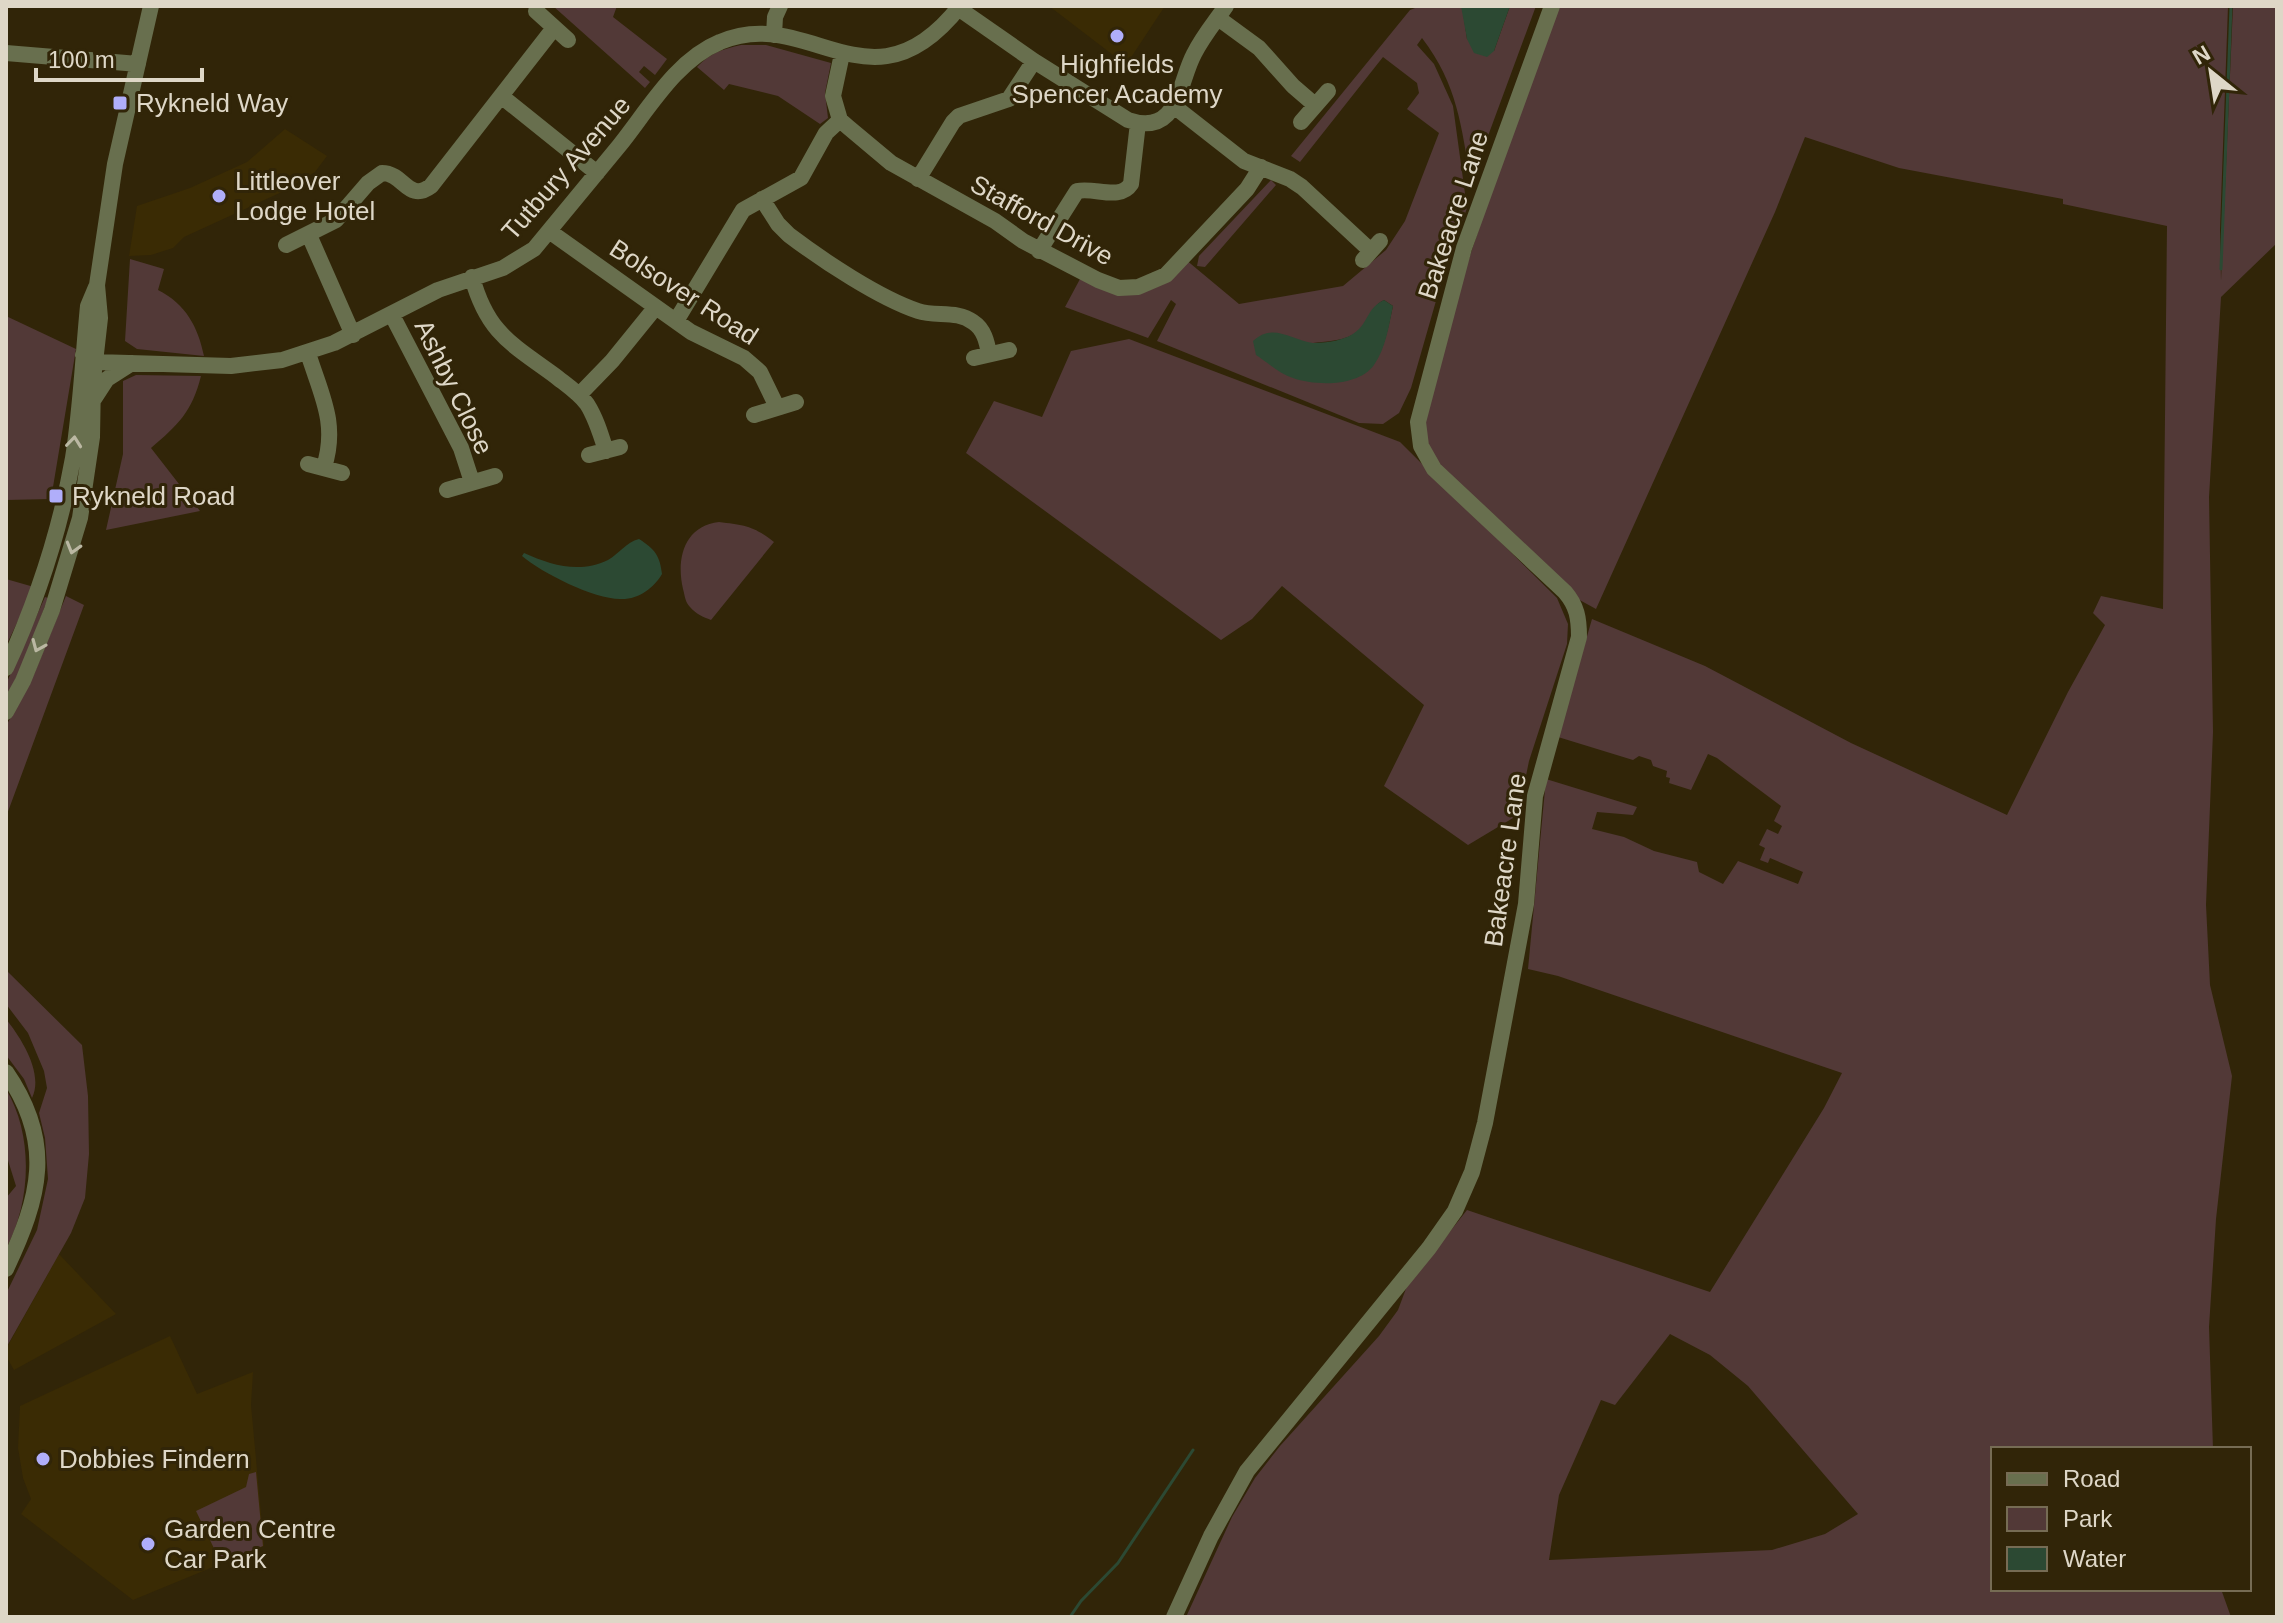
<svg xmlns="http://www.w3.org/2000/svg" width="2283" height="1623" viewBox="0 0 2283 1623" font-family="Arial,sans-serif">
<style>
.built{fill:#3a2b04}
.green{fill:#523937;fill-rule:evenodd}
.water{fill:#2c4933}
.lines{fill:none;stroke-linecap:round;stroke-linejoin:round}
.stream{stroke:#2c4933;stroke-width:3}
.minor{stroke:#686f4e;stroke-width:16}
.oneway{stroke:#bbb8a3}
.poi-dot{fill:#b0aefa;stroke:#312508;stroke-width:3}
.labels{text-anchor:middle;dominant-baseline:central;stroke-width:6;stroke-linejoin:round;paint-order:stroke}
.poi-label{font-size:26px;fill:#ded7c7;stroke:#312508;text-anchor:start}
.street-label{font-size:26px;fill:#ded7c7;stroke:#312508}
</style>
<rect width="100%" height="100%" fill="#312508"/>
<!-- built -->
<path class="built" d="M1049 6H1165L1126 65Z
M285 129 327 156 315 172 284 191 184 237 173 248 151 255 129 256 137 206 190 188 247 162Z
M59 1254 116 1314 14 1370 6 1356V1349Z
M170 1336 197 1394 253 1372 251 1405 264 1546 133 1600 21 1514 31 1499 23 1478 18 1448 20 1406Z"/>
<!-- green -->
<path class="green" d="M553 6H617L613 17 667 59 655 75 644 66 639 72 650 82 645 88Z
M1420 6H1462L1467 39 1494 51 1510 6H1536L1471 182C1461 126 1458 85 1422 38L1417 45 1434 64 1453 106 1467 208 1444 273 1411 388 1399 413 1383 424 1359 423 1157 341 1176 304 1171 300 1148 338 1065 307 1080 279C1135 298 1142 303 1185 259L1239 304 1343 286 1386 250 1405 221 1439 133 1407 109 1419 93 1417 83 1383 57 1300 162 1291 156 1410 10ZM1384 300 1393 306C1385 341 1382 372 1343 381L1313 343C1328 341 1346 341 1359 331 1371 322 1369 307 1384 300Z
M1553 6H2228L2220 230 2221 281 2233 6H2277V243L2221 297 2209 497 2213 732 2206 905 2210 985 2232 1076 2216 1219 2209 1327 2213 1449H1993V1589H2221L2231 1617H1186L1232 1517 1255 1478 1280 1446 1379 1336 1398 1310 1407 1286 1467 1210 1710 1292 1824 1108 1842 1073 1558 976 1528 969 1546 779 1637 807 1633 815 1597 812 1592 829 1624 837 1654 851 1697 862 1699 872 1723 884 1738 861 1798 884 1803 872 1770 858 1768 863 1760 860 1765 848 1759 845 1767 829 1778 834 1782 826 1774 821 1781 806 1717 758 1708 754 1691 790 1669 783 1670 778 1666 777 1667 771 1653 766 1651 760 1639 756 1633 760 1558 737 1592 619 1705 666 1851 743 2007 815 2068 692 2105 625 2093 613 2101 596 2163 609 2167 226 2063 204V199L1899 168 1805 137 1775 212 1596 609 1565 592 1426 456 1425 391ZM1670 1334 1710 1355 1748 1386 1858 1514 1825 1534 1772 1550 1549 1560 1559 1495 1601 1400 1615 1405Z
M741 45H766L831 63 825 93 828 118 820 124 778 96 729 84 724 90 697 67C710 53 723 49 741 45Z
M1271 180 1276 185 1205 267 1197 266 1199 256Z
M130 259 164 269 158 290C186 304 198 327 204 356L137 349 125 341Z
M6 316 76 349 51 499 6 500Z
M1129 339 1400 442 1557 598 1568 624 1567 644 1529 761 1518 815 1468 845 1384 786 1424 705 1282 586 1252 619 1221 640 966 453 994 401 1042 417 1071 351Z
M136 375 201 376C192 412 178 425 151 448L200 511 106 530 123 454V381Z
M719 522C744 525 754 526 774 542L711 620C703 617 696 614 690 607 685 602 685 596 683 589 676 559 684 526 719 522Z
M6 579 34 587 6 646Z
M66 596 84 605 6 817V726L34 674Z
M45 597 48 598 24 662 6 698V684Z
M6 970 82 1045 88 1096 89 1154 85 1198 71 1233 6 1348V1294L37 1230 48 1179 45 1138 39 1113 47 1088 44 1071 28 1033 6 1004Z
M6 1019C21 1038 44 1073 32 1098L24 1079 6 1055Z
M6 1089C34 1136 31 1202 6 1249V1198L16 1186 6 1154Z
M256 1472 263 1546 221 1563 196 1511 246 1487 249 1474Z"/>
<!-- water -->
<path class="water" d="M1461 6H1510L1494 51 1487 57 1474 53 1467 39Z
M1384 300 1393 306C1389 325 1386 348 1374 365 1358 387 1316 386 1293 378 1280 374 1267 362 1256 355L1253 341C1273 322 1291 340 1313 343 1320 343 1332 342 1338 340 1371 332 1362 310 1384 300Z
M639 539C655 549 660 556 662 574 654 588 638 600 620 599 594 599 542 573 522 556L524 553C551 565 579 574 608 560 619 554 626 542 639 539Z"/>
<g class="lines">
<!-- stream -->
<path class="stream" d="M2221 269 2231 6
M1070 1617 1081 1601 1118 1563 1193 1450"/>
<!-- minor -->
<path class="minor" d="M958 8 1034 61 1128 120C1179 137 1178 84 1194 54 1203 36 1215 22 1226 6
M536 11 568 40
M1218 18 1259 48 1293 86 1315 105
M774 35 775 17 780 6
M6 53 138 64
M842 54 833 96 840 120 848 127 891 163 995 221 1023 241 1098 280 1119 288 1138 287 1166 275 1247 189 1261 167
M501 96 597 173
M1175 107 1244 161 1290 179 1302 187 1371 251
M1301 122 1328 91
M918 179 953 122 959 116 1009 99 1034 61
M762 199 778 224 789 235C822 260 879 298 918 311 936 317 957 310 973 322 984 329 987 342 989 354
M549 231 691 332 744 358 760 372 777 407
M309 235 353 335
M286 245 336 220 368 183 382 173C404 173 408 203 431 186L554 28
M1039 251 1077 191C1095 187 1120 201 1131 184L1138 123
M1363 260 1380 241
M472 277C487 332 510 343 554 375 565 384 578 392 587 404 596 418 601 435 606 451
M392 315 461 448 472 482
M676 321 743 210 801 178 826 133 840 120
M308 353C321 395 338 423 324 467
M83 355 95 362 231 366 282 360 334 343 438 290 503 268 534 249C562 215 591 180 619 146 648 110 676 60 720 42 809 3 871 119 960 6
M974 358 1009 350
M579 395 612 361 655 308
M94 399 107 379 132 363
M754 415 796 402
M589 455 620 447
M308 464 342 473
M447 490 495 476
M6 668C37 601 60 531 73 458 81 408 83 356 88 306L96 287
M6 712 23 681 52 610 80 518 92 437 93 380 100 318 97 285 115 164 151 6
M6 1072C55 1143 40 1197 6 1269
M1174 1617 1211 1536 1247 1471 1429 1248 1455 1211 1472 1172 1485 1123 1526 904 1535 796 1579 637C1579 618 1577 606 1565 592L1434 469 1421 446 1418 422 1464 248 1552 6"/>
</g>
<!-- one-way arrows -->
<defs><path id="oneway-chevron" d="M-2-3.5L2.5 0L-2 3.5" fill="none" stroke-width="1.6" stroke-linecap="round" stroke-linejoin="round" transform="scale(2)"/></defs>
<g class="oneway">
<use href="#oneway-chevron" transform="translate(74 442) rotate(-84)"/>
<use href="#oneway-chevron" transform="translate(73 548) rotate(106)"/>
<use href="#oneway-chevron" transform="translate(38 646) rotate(113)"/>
</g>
<!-- markers -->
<g class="poi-dot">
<circle cx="1117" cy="36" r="8"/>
<rect x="112" y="95" width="16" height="16" rx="4"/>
<circle cx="219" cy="196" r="8"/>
<rect x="48" y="488" width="16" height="16" rx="4"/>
<circle cx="43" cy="1459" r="8"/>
<circle cx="148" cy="1544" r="8"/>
</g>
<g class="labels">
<!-- poi labels -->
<g class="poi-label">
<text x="1117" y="64" text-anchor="middle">Highfields<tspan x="1117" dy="30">Spencer Academy</tspan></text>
<text x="136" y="103">Rykneld Way</text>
<text x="235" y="181">Littleover<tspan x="235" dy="30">Lodge Hotel</tspan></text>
<text x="72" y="496">Rykneld Road</text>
<text x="59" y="1459">Dobbies Findern</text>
<text x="164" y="1529">Garden Centre<tspan x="164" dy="30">Car Park</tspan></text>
</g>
<!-- street labels -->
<g class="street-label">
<text transform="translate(566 168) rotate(-49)">Tutbury Avenue</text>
<text transform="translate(1453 215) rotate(-72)">Bakeacre Lane</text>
<text transform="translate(1042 220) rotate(29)">Stafford Drive</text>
<text transform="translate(684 292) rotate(33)">Bolsover Road</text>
<text transform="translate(454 387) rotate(64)">Ashby Close</text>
<text transform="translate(1505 860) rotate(-82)">Bakeacre Lane</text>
</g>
</g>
<!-- border -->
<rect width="2283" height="1623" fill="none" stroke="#ded7c7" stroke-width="16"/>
<!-- legend -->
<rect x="1991" y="1447" width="260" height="144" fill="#312508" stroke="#766c54" stroke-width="2"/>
<rect x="2007" y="1473" width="40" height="12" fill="#686f4e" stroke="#766c54" stroke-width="2"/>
<text x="2063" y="1487" font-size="24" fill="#ded7c7">Road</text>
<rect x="2007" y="1507" width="40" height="24" fill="#523937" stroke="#766c54" stroke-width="2"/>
<text x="2063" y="1527" font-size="24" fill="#ded7c7">Park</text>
<rect x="2007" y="1547" width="40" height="24" fill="#2c4933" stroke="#766c54" stroke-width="2"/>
<text x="2063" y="1567" font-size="24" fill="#ded7c7">Water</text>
<!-- north arrow -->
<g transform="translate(2211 72) rotate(330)" stroke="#312508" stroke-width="6" paint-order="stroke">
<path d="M0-6L14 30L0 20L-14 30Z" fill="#ded7c7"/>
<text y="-12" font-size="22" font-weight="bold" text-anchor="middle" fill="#ded7c7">N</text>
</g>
<!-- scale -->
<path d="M36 68v12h166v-12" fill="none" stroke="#ded7c7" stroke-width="4"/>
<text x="48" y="68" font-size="24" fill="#ded7c7" stroke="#312508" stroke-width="6" paint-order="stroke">100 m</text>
</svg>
